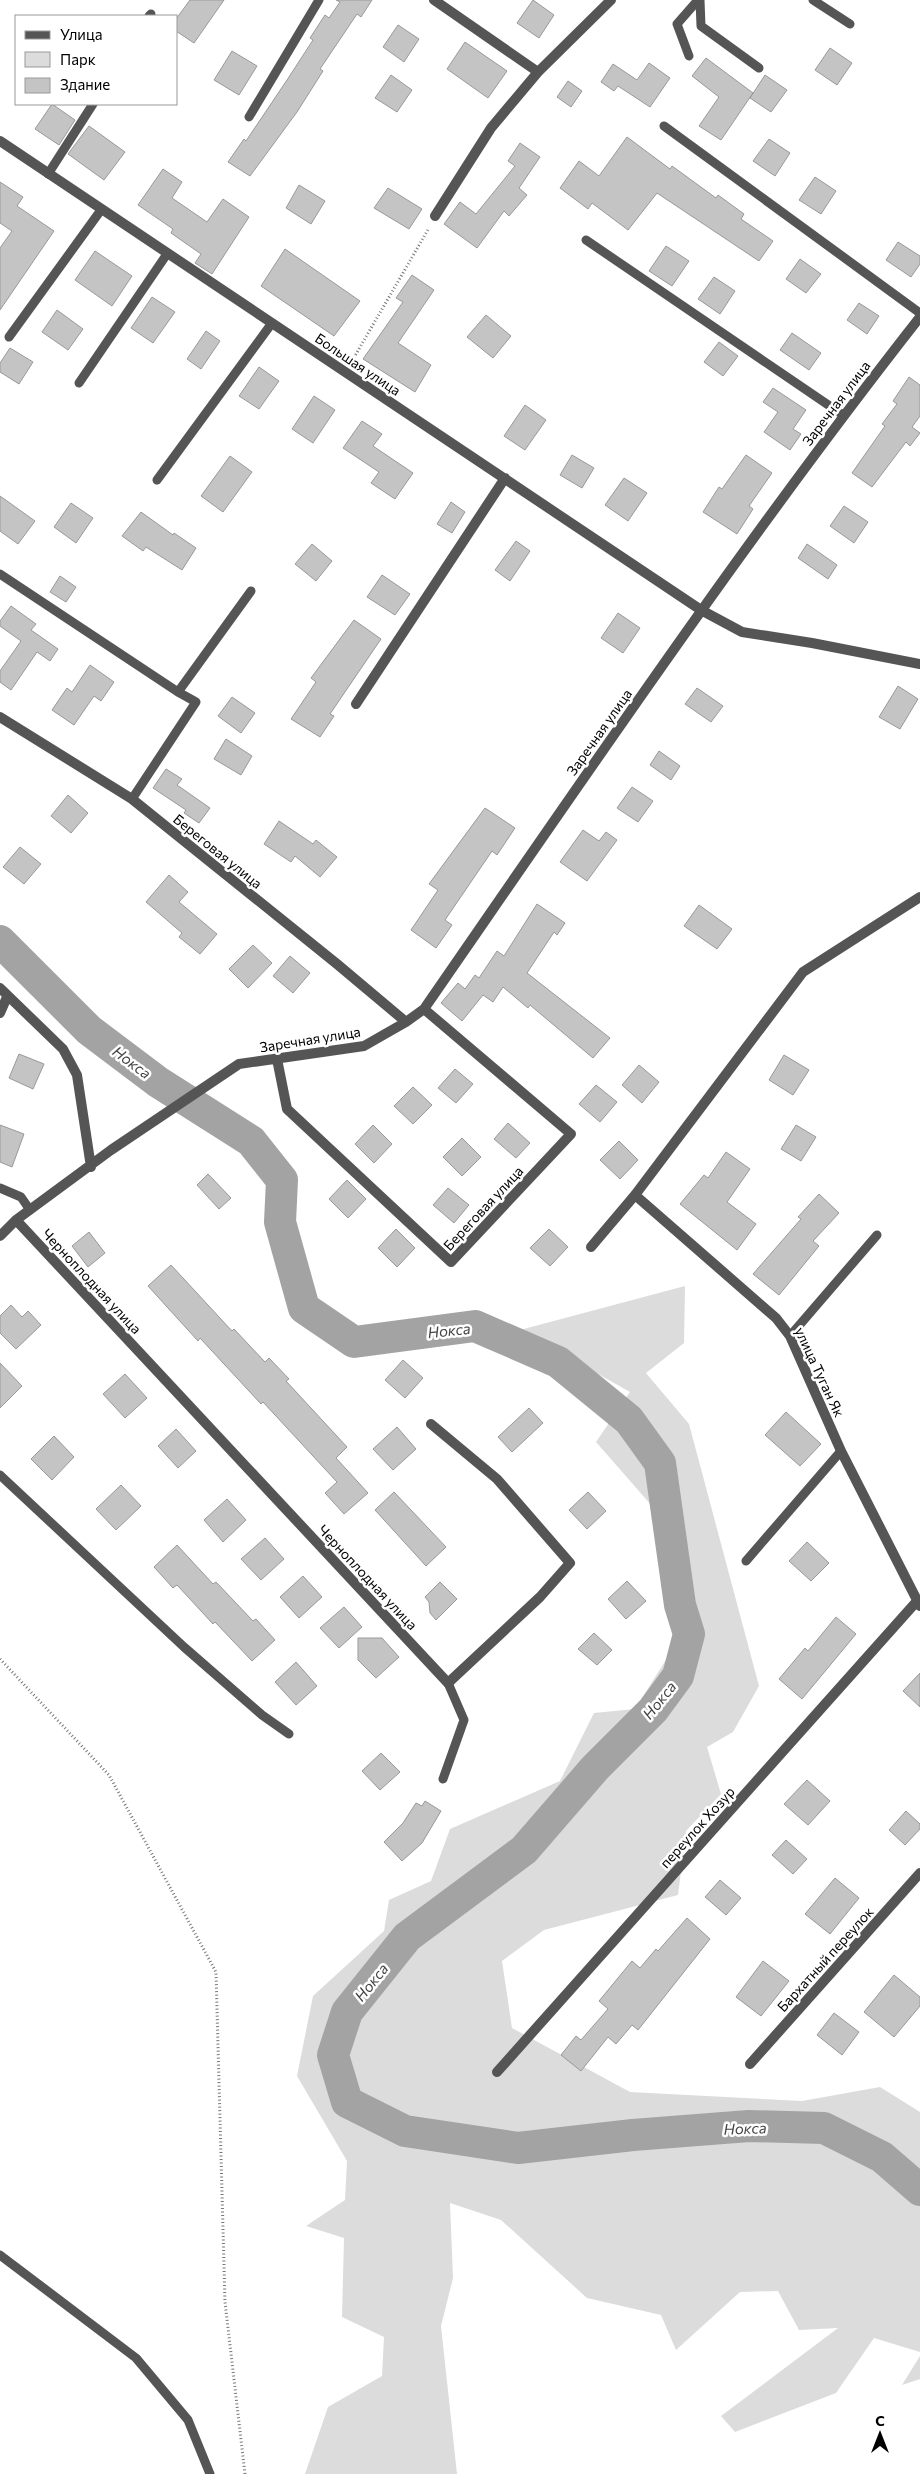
<svg xmlns="http://www.w3.org/2000/svg" width="920" height="2474" viewBox="0 0 920 2474" font-family="Commissioner,sans-serif">
<style>
.green{fill:#dcdcdc}
.lines{fill:none;stroke-linecap:round;stroke-linejoin:round}
.river{stroke:#a3a3a3;stroke-width:32}
.building{fill:#c4c4c4;stroke:#999}
.path{stroke:#777;stroke-width:3;stroke-dasharray:1 2.5;stroke-linecap:butt}
.service{stroke:#555;stroke-width:9}
.minor{stroke:#555;stroke-width:10}
.labels{text-anchor:middle;dominant-baseline:central;stroke-width:5;stroke-linejoin:round;paint-order:stroke}
.street-label{font-size:14px;fill:#000;stroke:#fff}
.water-label{font-size:15px;font-style:italic;fill:#444;stroke:#fff}
</style>
<rect width="100%" height="100%" fill="#fff"/>
<!-- green -->
<path class="green" d="M685 1286 684 1343 646 1373 689 1424 759 1686 733 1732 707 1747 721 1794 686 1831 678 1895 544 1930 502 1961 512 2028 630 2092 802 2101 880 2087 920 2112V2352L874 2338 836 2393 735 2432 721 2416 838 2328 799 2330 778 2291 740 2292 676 2350 661 2315 587 2298 501 2220 450 2203 453 2278 441 2326 457 2474H305L328 2407 382 2376 384 2337 342 2317 344 2238 306 2226 345 2200 347 2161 297 2076 313 1996 384 1931 389 1900 431 1881 450 1829 560 1781 594 1713 635 1709 674 1647 659 1514 596 1442 630 1392 520 1330Z
M920 2356V2379L902 2385Z"/>
<g class="lines">
<!-- river -->
<path class="river" d="M0 941 89 1030 158 1082 251 1141 282 1180 280 1222 304 1308 354 1342 475 1326 558 1362 629 1420 660 1463 680 1605 689 1634 678 1676 653 1710 595 1768 524 1850 407 1937 347 2012 333 2055 347 2102 405 2131 518 2148 633 2135 749 2126 824 2128 882 2157 920 2190"/>
</g>
<!-- building -->
<path class="building" d="M190 0H224L194 43 176 31V19Z
M336 0H372L361 17 357 14 320 69 323 71 297 112 250 176 228 162 244 139 246 141 287 80 313 40 310 38 325 15 329 18 340 2Z
M533 0 554 15 539 38 517 23Z
M398 25 419 39 404 62 383 47Z
M465 42 507 71 488 98 447 69Z
M830 48 852 63 837 85 815 70Z
M232 51 257 66 239 95 214 80Z
M706 58 753 93 721 140 699 126 719 97 692 76Z
M649 63 670 78 650 107 618 86 614 91 601 82 613 64 637 80Z
M391 75 412 90 397 112 375 98Z
M765 75 787 90 771 112 750 98Z
M568 81 582 91 571 107 557 97Z
M52 104 75 120 59 145 35 129Z
M89 126 125 152 104 180 68 154Z
M627 137 670 169 672 166 716 198 718 195 744 214 741 219 773 241 759 261 657 193 628 230 592 203 588 209 560 188 579 161 599 176Z
M769 139 790 153 775 176 753 161Z
M520 143 540 157 519 188 527 195 509 216 504 211 477 248 444 224 460 202 476 214 515 166 508 161Z
M163 169 182 182 172 198 207 222 223 199 249 217 212 274 195 263 201 254 171 233 173 229 138 205Z
M815 177 836 191 821 214 799 200Z
M0 182 23 197 17 206 54 231 0 310V248L12 231 0 223Z
M299 185 325 201 311 224 286 208Z
M388 188 422 209 409 229 374 208Z
M898 242 920 256V264L911 277 886 260Z
M666 246 689 261 672 286 649 271Z
M285 249 360 301 334 336 261 286Z
M95 251 132 276 112 306 75 280Z
M800 259 821 274 806 293 786 279Z
M412 275 434 290 398 343 431 365 415 392 363 359 403 302 396 298Z
M714 277 735 291 720 314 698 299Z
M152 297 175 312 153 343 131 328Z
M859 303 879 316 867 334 847 320Z
M57 310 83 329 68 350 42 332Z
M486 315 511 336 493 358 467 337Z
M206 331 220 341 201 369 187 359Z
M792 333 821 353 809 370 780 350Z
M719 342 738 356 723 376 704 362Z
M10 348 33 362 19 384 0 372V363Z
M259 367 279 381 259 409 239 396Z
M909 377 920 385V416L912 427 920 433 910 446 906 442 872 487 852 473 885 426 882 424 897 404 893 401Z
M773 388 806 410 793 429 801 434 790 450 764 432 778 412 763 402Z
M314 396 335 410 313 443 292 429Z
M525 405 546 420 525 450 504 436Z
M362 421 382 434 373 446 413 473 395 499 371 483 379 472 343 448Z
M572 455 594 468 582 488 560 475Z
M746 455 772 473 749 506 753 509 737 534 703 512 719 487 722 489Z
M230 456 252 472 223 512 201 496Z
M624 478 647 493 628 521 605 505Z
M0 496 35 521 18 544 0 531Z
M451 502 465 512 452 533 437 524Z
M71 503 93 518 76 543 54 527Z
M844 506 868 522 854 543 830 526Z
M141 512 173 535 174 533 196 548 182 570 146 547 143 551 122 536Z
M516 541 530 551 510 581 495 570Z
M312 544 332 561 316 581 295 564Z
M807 544 837 565 828 579 798 558Z
M382 575 410 594 395 615 367 597Z
M60 576 76 587 66 602 50 592Z
M11 606 36 624 31 630 58 649 50 661 37 652 11 690 0 682V671L21 641 0 626V621Z
M618 613 640 628 623 653 601 638Z
M354 620 381 639 330 714 334 716 320 737 291 719 316 682 311 678Z
M90 665 114 682 101 701 94 696 74 725 52 710 67 688 72 692Z
M898 686 918 699 900 729 879 717Z
M697 688 723 706 711 722 685 704Z
M232 697 255 713 241 733 218 716Z
M226 739 252 756 241 775 214 759Z
M659 751 680 766 671 780 650 765Z
M166 769 182 779 177 785 210 808 199 823 184 813 186 810 153 788Z
M632 787 653 801 638 822 617 808Z
M68 795 88 813 71 833 51 816Z
M485 808 515 828 497 855 492 851 445 920 452 925 436 948 411 930 438 890 429 884Z
M279 821 313 844 316 840 337 857 320 877 295 856 291 862 264 844Z
M583 830 599 841 606 832 617 840 587 881 560 862Z
M20 847 41 864 24 884 3 867Z
M169 875 188 892 179 902 217 934 200 954 179 937 182 933 146 902Z
M537 904 565 923 557 935 554 932 527 973 610 1038 593 1058 530 1005 528 1008 503 987 493 1002 483 995 462 1021 441 1003 458 983 465 989 475 975 479 978 497 951 504 956Z
M699 905 732 929 717 949 684 926Z
M253 945 272 963 248 988 229 969Z
M290 956 310 973 293 993 273 976Z
M19 1054 44 1064 33 1089 9 1078Z
M784 1055 809 1070 793 1095 769 1080Z
M639 1065 659 1082 642 1103 622 1085Z
M455 1069 473 1084 456 1103 438 1088Z
M596 1085 617 1102 600 1122 579 1104Z
M413 1087 432 1105 413 1124 394 1106Z
M508 1123 530 1143 516 1158 494 1139Z
M0 1125 24 1134 12 1167 0 1162Z
M373 1125 392 1144 374 1163 355 1144Z
M796 1125 816 1137 801 1161 781 1149Z
M462 1138 481 1157 462 1176 443 1157Z
M619 1141 638 1160 620 1179 600 1160Z
M726 1152 750 1169 727 1202 756 1224 737 1250 680 1204 704 1175 708 1178Z
M208 1174 231 1198 219 1209 197 1185Z
M347 1180 366 1199 348 1218 329 1199Z
M448 1188 469 1205 454 1223 433 1205Z
M819 1194 839 1213 813 1241 819 1246 779 1295 753 1274 801 1219 798 1217Z
M396 1229 415 1248 397 1267 378 1248Z
M549 1229 568 1247 550 1266 530 1248Z
M89 1232 105 1253 88 1267 72 1246Z
M171 1265 232 1331 234 1329 265 1362 269 1358 289 1379 286 1381 347 1447 336 1458 368 1493 344 1514 325 1493 337 1482 263 1402 261 1404 200 1338 198 1341 148 1286Z
M11 1305 22 1317 28 1311 41 1325 16 1349 0 1333V1316Z
M403 1360 423 1378 405 1398 385 1380Z
M0 1363 22 1386 0 1408Z
M125 1374 147 1398 125 1418 103 1394Z
M529 1408 543 1423 512 1452 498 1437Z
M786 1412 821 1444 800 1466 765 1435Z
M397 1427 416 1449 393 1470 373 1449Z
M176 1429 196 1451 178 1468 158 1446Z
M54 1436 74 1457 52 1480 31 1459Z
M121 1485 141 1506 116 1530 96 1509Z
M394 1492 446 1547 426 1566 375 1510Z
M588 1492 606 1511 587 1529 569 1510Z
M227 1499 246 1520 223 1542 204 1520Z
M265 1538 284 1559 261 1580 241 1559Z
M807 1542 829 1563 811 1581 789 1561Z
M177 1545 213 1584 216 1582 253 1621 256 1619 275 1640 252 1661 215 1622 213 1624 177 1585 173 1588 154 1567Z
M303 1576 322 1597 299 1618 280 1597Z
M627 1581 646 1601 626 1619 608 1599Z
M440 1582 457 1599 436 1620 430 1613 429 1602 425 1597Z
M344 1607 362 1627 339 1648 320 1628Z
M836 1617 856 1634 802 1699 779 1679 805 1648 808 1651Z
M594 1633 612 1650 597 1665 578 1649Z
M358 1638H382L399 1657 376 1678 358 1660Z
M296 1662 317 1686 296 1705 275 1682Z
M920 1673V1707L903 1691Z
M381 1753 400 1772 380 1790 362 1771Z
M807 1780 830 1801 808 1825 784 1804Z
M425 1801 441 1811 422 1843 402 1861 384 1842 403 1823 416 1803 422 1806Z
M906 1811 920 1824V1829L905 1845 889 1830Z
M786 1840 807 1859 793 1874 772 1855Z
M835 1878 859 1898 830 1934 805 1914Z
M720 1880 741 1898 726 1915 705 1897Z
M687 1918 710 1939 638 2030 632 2025 616 2044 608 2037 581 2071 561 2055 576 2036 581 2040 608 2009 599 2001 632 1961 640 1968 656 1949 658 1951Z
M763 1961 789 1981 761 2016 736 1997Z
M894 1975 920 1997V2006L894 2037 864 2012Z
M834 2013 859 2032 842 2055 817 2035Z"/>
<g class="lines">
<!-- path -->
<path class="path" d="M352 361 429 228
M0 1659 109 1775 216 1972 225 2302 245 2474"/>
<!-- service -->
<path class="service" d="M700 0 701 26 759 68
M813 0 850 24
M149 16 151 14
M689 56 677 24 698 0
M249 117 319 0
M664 126 920 313
M48 174 93 104
M586 240 843 415
M9 337 101 210
M79 383 167 254
M157 480 272 323
M0 574 178 692 196 702 132 799
M178 692 251 591
M0 1188 21 1197 30 1210
M790 1336 877 1235
M0 1475 184 1647 262 1715 289 1734
M746 1561 841 1451
M443 1779 464 1720 448 1683
M0 2255 136 2358 188 2420 210 2474"/>
<!-- minor -->
<path class="minor" d="M434 0 538 72
M0 141 701 610 742 632 812 643 920 664
M435 216 491 128 538 72 611 0
M356 704 505 478
M0 717 132 799 337 964 406 1022
M0 988 63 1049 77 1075 91 1167
M0 1013 7 997
M277 1059 287 1109 451 1262 571 1134 424 1009
M635 1195 776 1318 790 1336 841 1451 920 1606
M16 1220 448 1683 540 1597 570 1563 497 1479 431 1424
M0 1236 16 1220 111 1150 239 1064 364 1046 406 1022 424 1009C586 775 745 540 920 317
M591 1247 635 1195 803 972 920 897
M750 2064 920 1873
M497 2072 917 1601"/>
</g>
<g class="labels">
<!-- street labels -->
<g class="street-label">
<text transform="translate(358 364) rotate(34)">Большая улица</text>
<text transform="translate(836 403) rotate(-53)">Заречная улица</text>
<text transform="translate(599 732) rotate(-55)">Заречная улица</text>
<text transform="translate(218 851) rotate(39)">Береговая улица</text>
<text transform="translate(310 1039) rotate(-9)">Заречная улица</text>
<text transform="translate(483 1208) rotate(-47)">Береговая улица</text>
<text transform="translate(92 1281) rotate(47)">Черноплодная улица</text>
<text transform="translate(820 1372) rotate(65)">улица Туган Як</text>
<text transform="translate(368 1577) rotate(47)">Черноплодная улица</text>
<text transform="translate(697 1827) rotate(-48)">переулок Хозур</text>
<text transform="translate(825 1959) rotate(-48)">Бархатный переулок</text>
</g>
<!-- water labels -->
<g class="water-label">
<text transform="translate(132 1062) rotate(37)">Нокса</text>
<text transform="translate(449 1330) rotate(-6)">Нокса</text>
<text transform="translate(659 1700) rotate(-51)">Нокса</text>
<text transform="translate(371 1982) rotate(-51)">Нокса</text>
<text transform="translate(745 2128) rotate(-2)">Нокса</text>
</g>
</g>
<!-- legend -->
<rect x="15" y="15" width="162" height="90" fill="#ffffff" stroke="#999999"/>
<rect x="25" y="31" width="25" height="8" fill="#555555" stroke="#999999"/>
<text x="60" y="40" font-size="15" fill="#000000">Улица</text>
<rect x="25" y="52" width="25" height="15" fill="#dcdcdc" stroke="#999999"/>
<text x="60" y="65" font-size="15" fill="#000000">Парк</text>
<rect x="25" y="78" width="25" height="15" fill="#c4c4c4" stroke="#999999"/>
<text x="60" y="90" font-size="15" fill="#000000">Здание</text>
<!-- north arrow -->
<g transform="translate(880 2434)" stroke="#ffffff" stroke-width="4" paint-order="stroke">
<path d="M0-4L9 19L0 12L-9 19Z" fill="#000000"/>
<text y="-8" font-size="14" font-weight="bold" text-anchor="middle" fill="#000000">С</text>
</g>
</svg>
